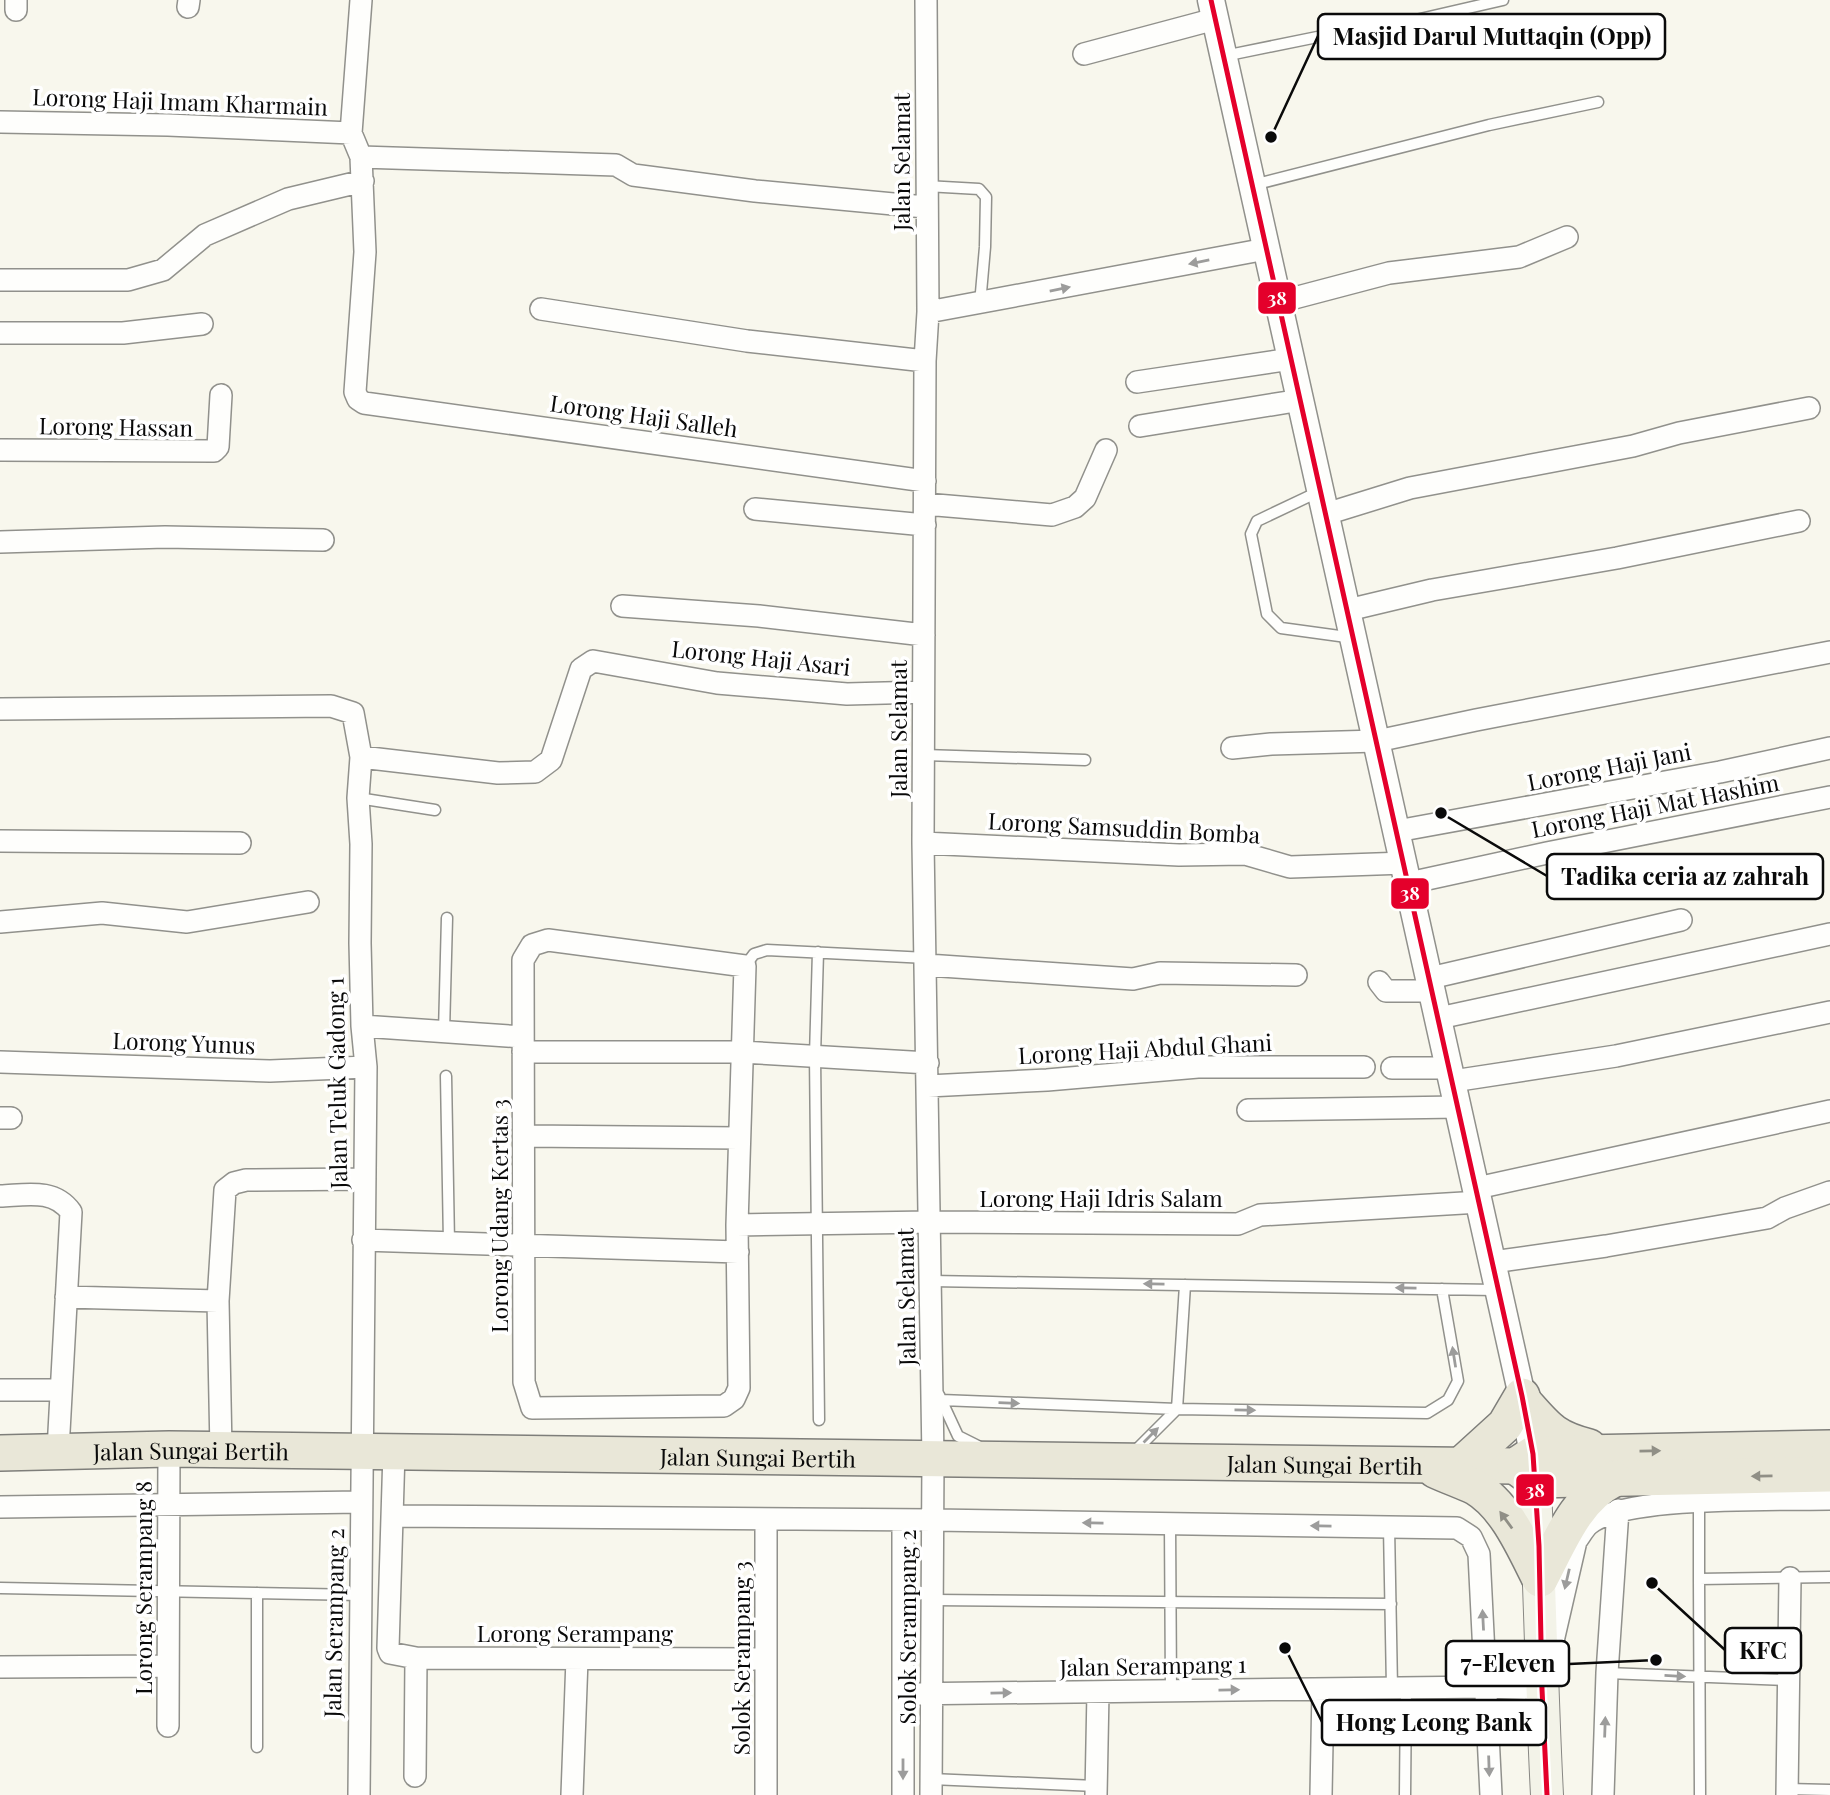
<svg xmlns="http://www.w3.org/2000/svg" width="1830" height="1795" viewBox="0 0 1830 1795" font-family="'Playfair Display',serif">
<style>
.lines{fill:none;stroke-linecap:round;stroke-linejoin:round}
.service-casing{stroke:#91918c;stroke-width:13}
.minor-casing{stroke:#91918c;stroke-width:24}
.tertiary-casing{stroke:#91918c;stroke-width:29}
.secondary-casing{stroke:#888783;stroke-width:34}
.primary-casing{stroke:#7e7e7a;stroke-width:38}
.service{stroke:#fefefc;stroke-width:10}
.minor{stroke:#fefefc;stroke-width:21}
.tertiary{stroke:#fefefc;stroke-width:26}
.secondary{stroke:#f3f3e8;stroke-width:32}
.primary{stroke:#e9e7d8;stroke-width:35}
.bus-1-casing{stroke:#fff;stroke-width:10}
.bus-1{stroke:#e4002b;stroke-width:5}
.oneway{fill:#9c9c9b}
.oneway2{fill:#908f86}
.labels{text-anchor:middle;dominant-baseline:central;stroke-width:7;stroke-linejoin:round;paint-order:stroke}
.street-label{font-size:23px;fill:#0a0a0a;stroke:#fff}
.leader{fill:none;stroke:#0a0a0a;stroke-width:2.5}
.callout-dot{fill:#0a0a0a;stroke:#fff;stroke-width:2.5}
.callout{fill:#fff;stroke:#0a0a0a;stroke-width:2.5}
.callout-label{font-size:24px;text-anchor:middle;font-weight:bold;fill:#0a0a0a}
.line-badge{stroke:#fff;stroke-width:2.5}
.badge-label{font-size:19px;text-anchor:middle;font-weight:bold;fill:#fff}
</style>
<rect width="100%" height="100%" fill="#f8f7ed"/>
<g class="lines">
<!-- service casing -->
<g class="service-casing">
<path id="service" d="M1224 56 1337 33 1394 25 1503 0
M1253 185 1489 125 1598 102
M926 186 979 189 986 197 985 247 980 304
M1318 492 1257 521 1251 534 1267 614 1281 628 1354 638
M924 755 1085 760
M358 798 435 810
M818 952 815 1056 819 1420
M745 966 754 954 767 950 927 958
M444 1032 447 918
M446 1076 449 1243
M931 1281 1496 1290
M939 1395 958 1436 978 1446
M941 1400 1177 1409 1427 1413 1448 1400 1458 1381 1442 1289
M1132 1454 1177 1409 1185 1285
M1699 1502V1579L1830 1577
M1170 1524 1171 1691
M1389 1527 1392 1688
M1699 1579 1700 1795
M0 1588 360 1595
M257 1593V1747
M933 1600 1391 1604
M1607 1673 1789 1680
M931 1779 1096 1786
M1787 1789 1830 1790
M1405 1795 1406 1688"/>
</g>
<!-- minor casing -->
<g class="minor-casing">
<path id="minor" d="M926 0 928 312 925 361 923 843 933 1459 931 1795
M188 7 189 0
M16 10V0
M1084 54 1215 19
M0 122 168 125 351 133 361 157 365 252 355 392 358 399 364 403 925 481
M351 133 361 0
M361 157 616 165 633 175 755 191 925 207
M0 280H128L163 270 205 235 288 199 363 181
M1279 302 1389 273 1519 257 1567 237
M541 309 747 341 925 361
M928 312 1266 249
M0 333H123L202 324
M1137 382 1291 359
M1140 426 1301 400
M0 450 214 451 218 447 221 395
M925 504 1052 515 1075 507 1085 498 1106 450
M755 509 925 525
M1326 514 1410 488 1633 446 1679 433 1809 408
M0 542 165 537 323 540
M622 606 759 616 924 635
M1348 610 1432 590 1617 558 1799 521
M0 709 331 706 353 713 361 757 358 798 361 844 360 943 362 1026 366 1067 359 1795
M1232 748 1271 744 1377 741 1476 720 1830 652
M361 757 498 773 535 772 551 760 581 669 593 661 717 683 847 694 923 692
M1397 831 1720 772 1830 748
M0 841 240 843
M923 843 1179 855 1245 854 1290 867 1405 863
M1409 883 1547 853 1830 797
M0 922 102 913 187 922 308 902
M548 940 745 966 737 1225 739 1388 734 1399 724 1406 532 1408 524 1382 523 960 532 945Z
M927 965 1133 979 1160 973 1296 975
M1430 978 1681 920
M1379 982 1386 991H1433
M1439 1018 1830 934
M362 1026 523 1037
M523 1052H741L928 1063
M0 1062 270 1071 366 1067
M1392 1068H1450
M1453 1081 1616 1056 1830 1012
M928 1086 1047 1080 1198 1067H1364
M1248 1110 1459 1107
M0 1118H11
M525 1136 739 1138
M1477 1188 1830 1111
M0 1196C26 1195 54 1188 71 1212L58 1450
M737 1225 930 1222 1238 1224 1260 1215 1480 1202
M363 1240 738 1252
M1493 1262 1606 1246 1767 1218 1785 1208 1830 1192
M66 1297 218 1301
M0 1390H61
M221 1450 218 1301 225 1190 234 1183 246 1180 365 1179
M394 1452 388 1648 390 1653 416 1658 766 1659
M0 1507 361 1502
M393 1516 933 1520 1457 1528 1471 1537 1479 1554 1491 1795
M903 1520V1795
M0 1667 168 1666
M903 1694 1486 1687 1542 1689 1576 1541C1580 1536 1584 1528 1589 1524 1624 1495 1780 1500 1830 1499
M168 1726 169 1449
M415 1776 416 1658
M572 1795 577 1659
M766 1795V1521
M1096 1795 1098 1692
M1321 1795 1323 1689
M1603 1795 1607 1673 1618 1510
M1787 1795 1790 1578"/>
</g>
<!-- tertiary casing -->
<g class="tertiary-casing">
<path id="tertiary" d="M1211 0 1522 1396 1533 1454"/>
</g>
<!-- secondary casing -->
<g class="secondary-casing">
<path id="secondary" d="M1533 1454C1540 1567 1541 1681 1547 1795"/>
</g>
<!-- primary casing -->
<g class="primary-casing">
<g id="primary">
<path d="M1523 1401C1547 1428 1553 1438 1589 1447"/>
<path id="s1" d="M0 1453 169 1449 1515 1466 1533 1454 1830 1448"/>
<path d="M1461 1465 1505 1425 1522 1396"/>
<path d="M1515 1466 1534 1480 1830 1474"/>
<path d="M1435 1470C1448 1476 1462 1481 1475 1487 1507 1506 1524 1548 1540 1579"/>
<path d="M1540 1579C1560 1542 1575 1499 1614 1479"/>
</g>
</g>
<!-- service -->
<use href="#service" class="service"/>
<!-- minor -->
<use href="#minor" class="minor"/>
<!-- tertiary -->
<use href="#tertiary" class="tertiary"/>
<!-- secondary -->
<use href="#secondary" class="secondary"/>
<!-- primary -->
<use href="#primary" class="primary"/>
<!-- bus-1 casing -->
<g class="bus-1-casing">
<path id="bus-1" d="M1211 0 1522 1396 1533 1454 1539 1546 1542 1689 1547 1795"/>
</g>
<!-- bus-1 -->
<use href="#bus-1" class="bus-1"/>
</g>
<!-- one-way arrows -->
<defs><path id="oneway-solid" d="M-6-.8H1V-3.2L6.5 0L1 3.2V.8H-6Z" transform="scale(1.75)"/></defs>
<g class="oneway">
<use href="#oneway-solid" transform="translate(1199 262) rotate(169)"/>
<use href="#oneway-solid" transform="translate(1060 289) rotate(-11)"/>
<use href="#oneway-solid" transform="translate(1154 1284) rotate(-179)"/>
<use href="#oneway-solid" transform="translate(1406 1288) rotate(-179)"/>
<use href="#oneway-solid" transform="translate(1454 1357) rotate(-99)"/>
<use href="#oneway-solid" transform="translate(1009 1403) rotate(2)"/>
<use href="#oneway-solid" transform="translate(1245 1410) rotate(1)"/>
<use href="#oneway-solid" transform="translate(1151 1435) rotate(-45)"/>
<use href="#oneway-solid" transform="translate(1093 1523) rotate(-179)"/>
<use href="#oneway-solid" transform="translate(1321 1526) rotate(-179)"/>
<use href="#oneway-solid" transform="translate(1567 1579) rotate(103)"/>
<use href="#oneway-solid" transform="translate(1483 1620) rotate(-93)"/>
<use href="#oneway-solid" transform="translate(1675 1676) rotate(3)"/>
<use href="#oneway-solid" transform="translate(1229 1690) rotate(-1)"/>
<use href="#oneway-solid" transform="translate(1001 1693) rotate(-1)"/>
<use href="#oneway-solid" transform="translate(1605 1727) rotate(-88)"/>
<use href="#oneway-solid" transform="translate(1489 1766) rotate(88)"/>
<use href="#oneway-solid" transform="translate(903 1769) rotate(90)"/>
</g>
<g class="oneway2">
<use href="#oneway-solid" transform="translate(1650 1451) rotate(-1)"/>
<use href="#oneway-solid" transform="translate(1762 1476) rotate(179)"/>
<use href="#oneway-solid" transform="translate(1506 1520) rotate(-126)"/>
</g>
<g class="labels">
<!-- street labels -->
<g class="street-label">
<text transform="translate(180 101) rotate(2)">Lorong Haji Imam Kharmain</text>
<text transform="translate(900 162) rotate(-90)">Jalan Selamat</text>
<text transform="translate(644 415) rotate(8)">Lorong Haji Salleh</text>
<text transform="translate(116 426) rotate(1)">Lorong Hassan</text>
<text transform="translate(761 657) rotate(6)">Lorong Haji Asari</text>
<text transform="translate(897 729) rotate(-90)">Jalan Selamat</text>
<text transform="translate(1609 766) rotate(-11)">Lorong Haji Jani</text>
<text transform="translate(1655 805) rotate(-11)">Lorong Haji Mat Hashim</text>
<text transform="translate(1124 827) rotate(3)">Lorong Samsuddin Bomba</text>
<text transform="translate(184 1042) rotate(2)">Lorong Yunus</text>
<text transform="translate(1145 1048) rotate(-3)">Lorong Haji Abdul Ghani</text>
<text transform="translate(336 1083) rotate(-91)">Jalan Teluk Gadong 1</text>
<text x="1101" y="1197">Lorong Haji Idris Salam</text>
<text transform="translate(498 1216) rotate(-90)">Lorong Udang Kertas 3</text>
<text transform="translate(905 1297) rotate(-91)">Jalan Selamat</text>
<text stroke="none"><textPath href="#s1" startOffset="191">Jalan Sungai Bertih</textPath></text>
<text stroke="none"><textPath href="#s1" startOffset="758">Jalan Sungai Bertih</textPath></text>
<text stroke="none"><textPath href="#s1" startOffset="1325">Jalan Sungai Bertih</textPath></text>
<text transform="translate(142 1588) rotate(-90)">Lorong Serampang 8</text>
<text transform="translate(333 1623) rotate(-89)">Jalan Serampang 2</text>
<text transform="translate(906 1627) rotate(-90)">Solok Serampang 2</text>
<text x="575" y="1632">Lorong Serampang</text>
<text transform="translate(740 1658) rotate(-90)">Solok Serampang 3</text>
<text transform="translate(1153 1665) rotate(-1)">Jalan Serampang 1</text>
</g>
</g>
<!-- callouts -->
<path class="leader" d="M1271 137L1318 36M1441 813L1547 876M1652 1583L1725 1650M1656 1660L1569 1664M1285 1648L1322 1722"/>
<g class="callout-dot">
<circle cx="1271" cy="137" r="7"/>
<circle cx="1441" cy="813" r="7"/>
<circle cx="1652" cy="1583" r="7"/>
<circle cx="1656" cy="1660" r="7"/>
<circle cx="1285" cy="1648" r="7"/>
</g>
<g class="callout">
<rect x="1318" y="14" width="347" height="45" rx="7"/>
<rect x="1547" y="854" width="276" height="45" rx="7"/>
<rect x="1725" y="1628" width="76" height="45" rx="7"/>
<rect x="1446" y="1641" width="123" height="45" rx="7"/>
<rect x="1322" y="1700" width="224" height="45" rx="7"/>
</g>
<g class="callout-label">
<text x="1492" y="45">Masjid Darul Muttaqin (Opp)</text>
<text x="1685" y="885">Tadika ceria az zahrah</text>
<text x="1763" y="1659">KFC</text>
<text x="1508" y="1672">7-Eleven</text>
<text x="1434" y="1731">Hong Leong Bank</text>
</g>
<g class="line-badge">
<rect x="1257" y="281" width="40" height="34" rx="7" fill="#e4002b"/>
<rect x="1390" y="877" width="40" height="33" rx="7" fill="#e4002b"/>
<rect x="1515" y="1473" width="40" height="34" rx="7" fill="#e4002b"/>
</g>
<g class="badge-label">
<text x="1277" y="305">38</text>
<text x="1410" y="900">38</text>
<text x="1535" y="1497">38</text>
</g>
</svg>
